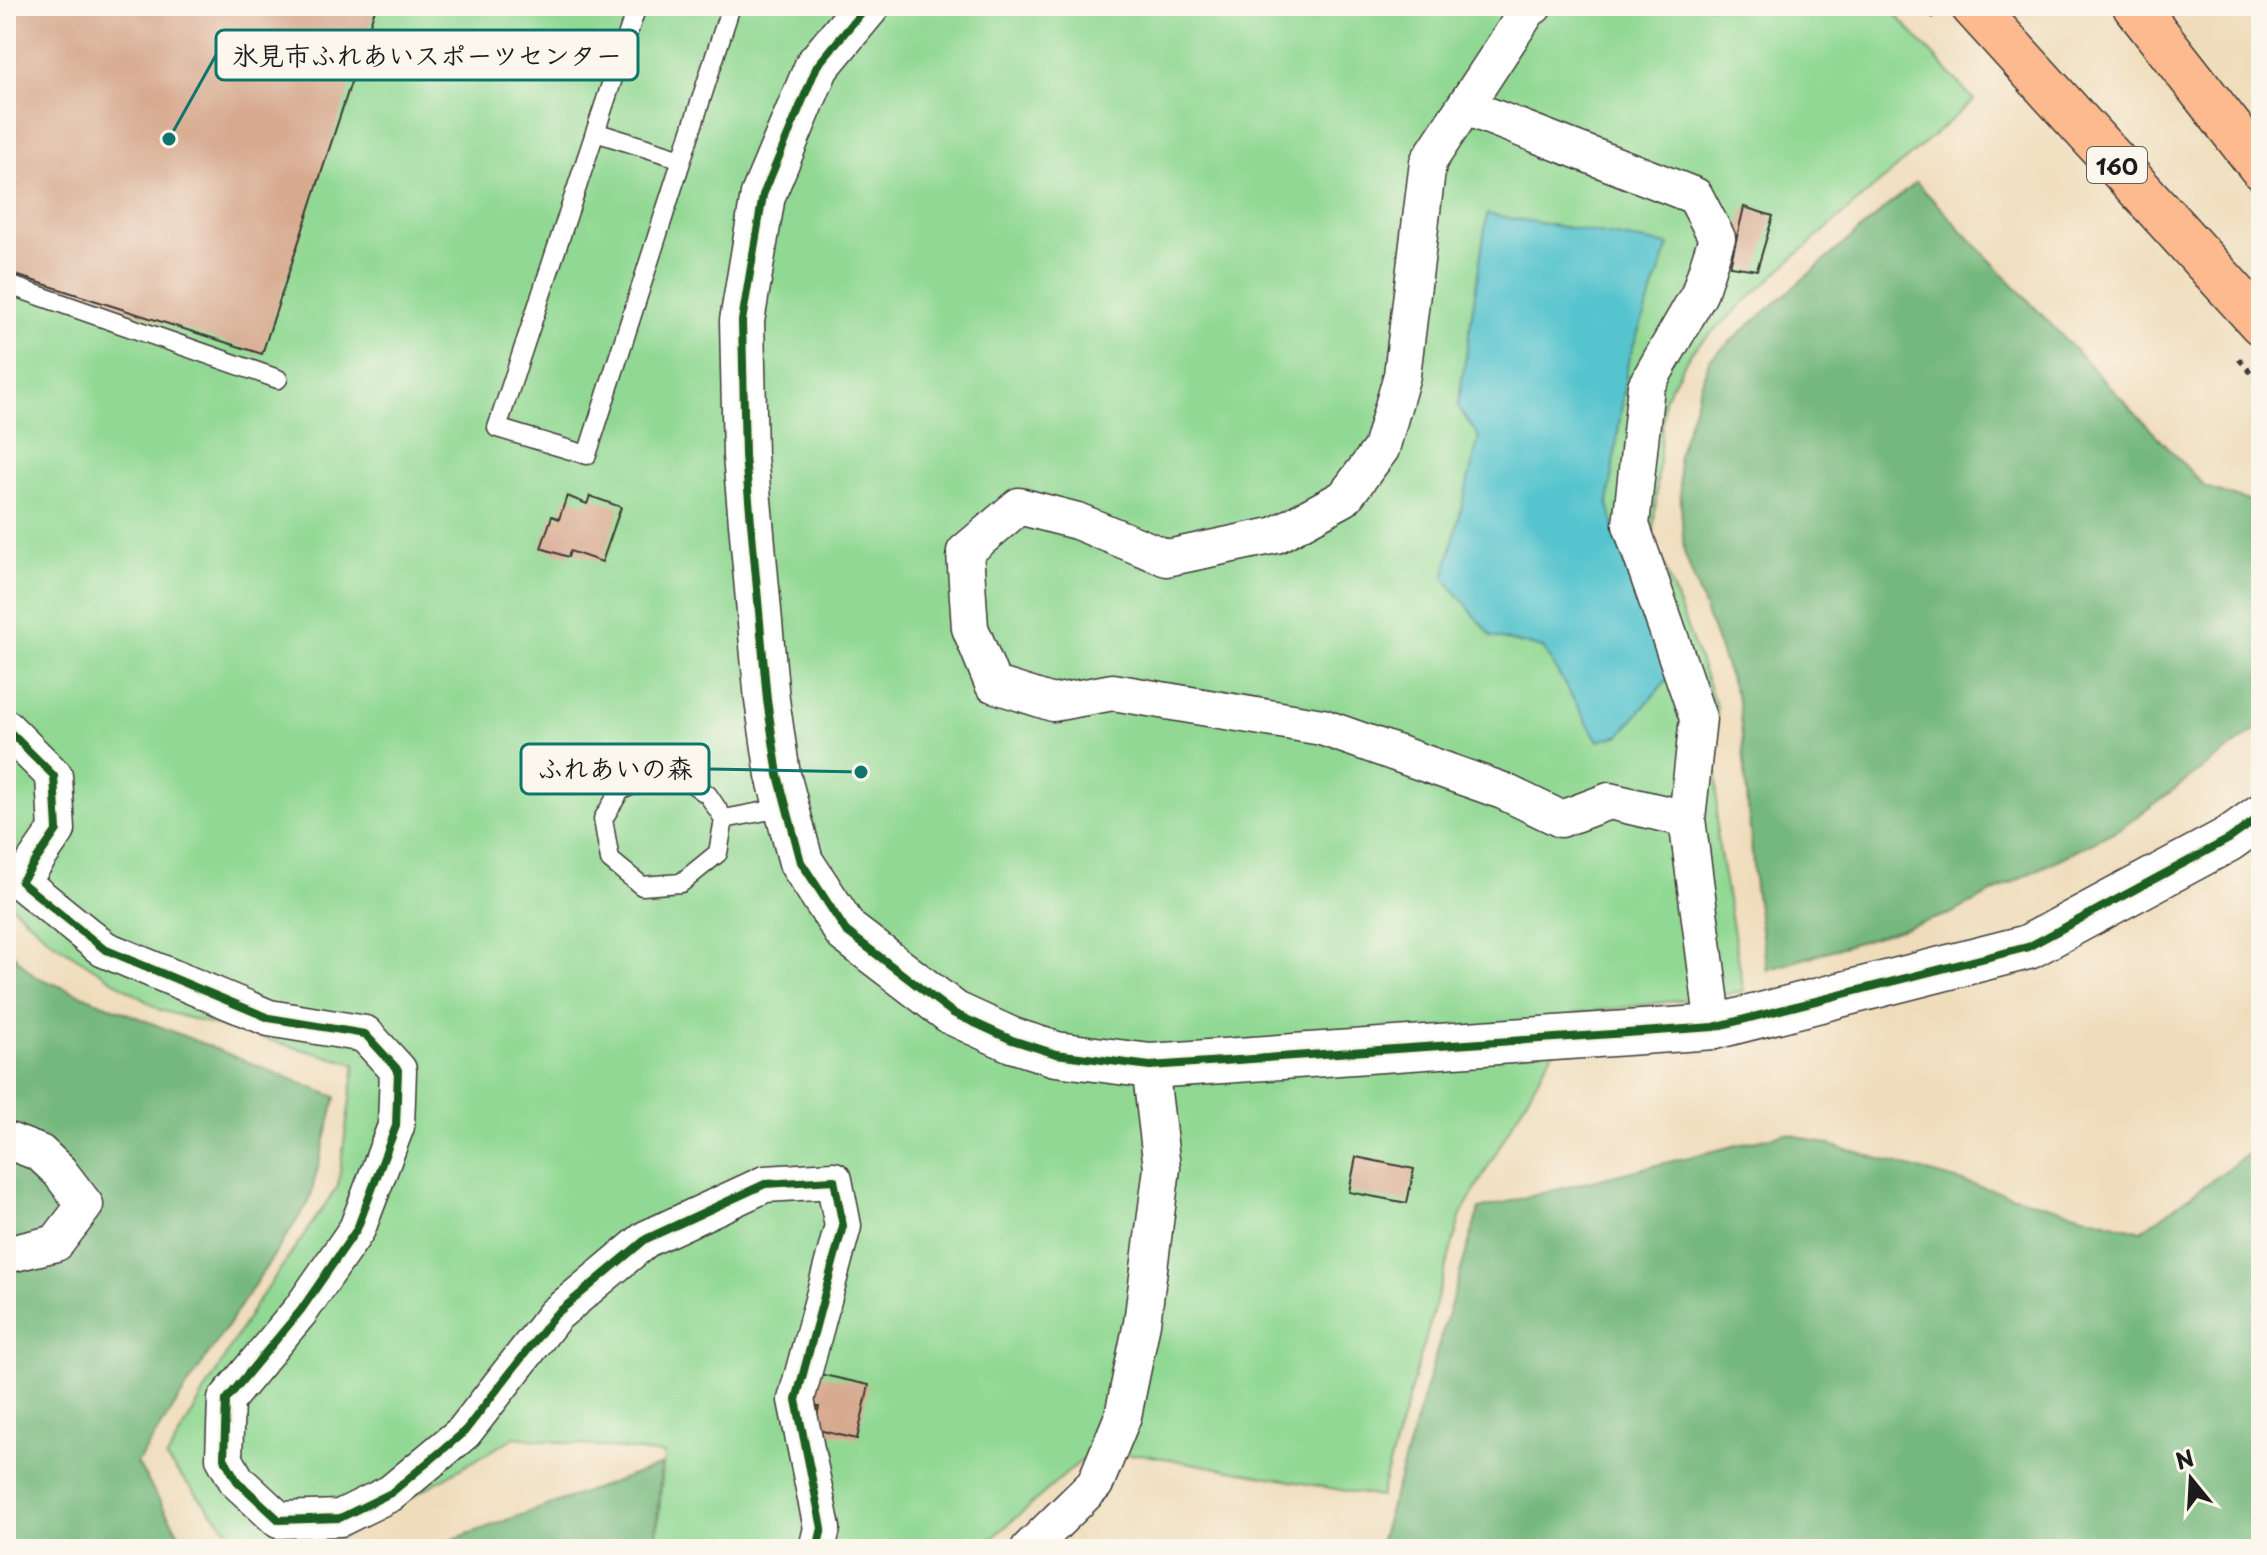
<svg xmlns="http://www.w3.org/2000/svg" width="2267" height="1555" viewBox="0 0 2267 1555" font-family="'Playpen Sans','Klee One',sans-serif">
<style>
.green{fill:#90d893;stroke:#567a58;stroke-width:2}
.forest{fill:#74b87d;stroke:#486a4c;stroke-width:2}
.water{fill:#57c4ce;stroke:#3a7075;stroke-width:2}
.building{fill:#d7aa90}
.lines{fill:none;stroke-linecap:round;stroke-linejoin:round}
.service-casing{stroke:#3c3934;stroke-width:21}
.minor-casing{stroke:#3c3934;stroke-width:39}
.tertiary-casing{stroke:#3c3934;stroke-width:47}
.trunk-casing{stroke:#3c3934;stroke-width:47}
.path{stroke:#3c3934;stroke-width:5;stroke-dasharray:6 6;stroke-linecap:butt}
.service{stroke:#fff;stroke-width:18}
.minor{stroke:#fff;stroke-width:36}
.tertiary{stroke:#fff;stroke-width:44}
.trunk{stroke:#fcba8e;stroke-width:44}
.cycleway-casing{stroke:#fbf7ec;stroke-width:13}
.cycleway{stroke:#1b5e20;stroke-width:8}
.labels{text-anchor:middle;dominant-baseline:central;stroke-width:8;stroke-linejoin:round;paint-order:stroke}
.shield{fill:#fbf7ec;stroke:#5f5e5a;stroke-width:2}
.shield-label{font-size:22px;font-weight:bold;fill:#1c1c1c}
.leader{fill:none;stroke:#0f766e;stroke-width:3}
.callout-dot{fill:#0f766e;stroke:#fbf7ec;stroke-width:3}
.callout{fill:#fbf7ec;stroke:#0f766e;stroke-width:3}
.callout-label{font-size:26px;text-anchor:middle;font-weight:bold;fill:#1c1c1c}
</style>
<rect width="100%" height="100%" fill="#fbf7ec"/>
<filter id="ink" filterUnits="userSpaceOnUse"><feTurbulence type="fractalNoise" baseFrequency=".0125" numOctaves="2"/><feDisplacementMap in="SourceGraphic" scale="16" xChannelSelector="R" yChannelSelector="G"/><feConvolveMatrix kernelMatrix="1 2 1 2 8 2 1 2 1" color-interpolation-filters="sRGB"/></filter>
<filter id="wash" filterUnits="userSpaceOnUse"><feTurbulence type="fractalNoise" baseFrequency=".006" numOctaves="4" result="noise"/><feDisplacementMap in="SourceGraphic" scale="32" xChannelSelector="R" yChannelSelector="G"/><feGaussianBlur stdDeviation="1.8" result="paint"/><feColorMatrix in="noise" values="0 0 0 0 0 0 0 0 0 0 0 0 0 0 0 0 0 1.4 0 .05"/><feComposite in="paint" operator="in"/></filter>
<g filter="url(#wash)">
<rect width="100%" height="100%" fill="#efdcba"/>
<!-- green -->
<path class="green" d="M6 6H1888L1974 100 1791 260 1691 352 1664 399 1653 536 1717 708V836L1744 992 1574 1014 1461 1215 1380 1497 1140 1454 1085 1457 980 1549H656L664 1454 515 1437 324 1548 239 1543 166 1459 252 1310 338 1186 355 1064 160 1010 51 941 6 901Z"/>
<!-- forest -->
<path class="forest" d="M1916 182 2205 487 2261 505V726L2123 827 1950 914 1767 970 1755 888 1739 703 1684 552 1678 456 1709 360Z
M6 947 34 976 336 1097 309 1202 137 1463 188 1549H6Z
M1786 1133 2141 1231 2261 1145V1549H1378L1479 1209Z
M661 1465 655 1549H426Z"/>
<!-- water -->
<path class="water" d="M1487 214 1669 245 1628 361 1608 504 1631 585 1669 677 1620 735 1598 741 1543 648 1492 637 1444 578 1479 437 1458 407Z"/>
<g id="blocks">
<!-- building -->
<path class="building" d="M6 6H376L262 354 6 272Z
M1744 207 1773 216 1757 270 1730 266Z
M567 496 587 504 590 496 621 507 602 562 570 551 568 557 541 548 552 516 559 519Z
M1356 1157 1414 1169 1407 1203 1349 1192Z
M819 1374 869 1385 857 1439 814 1429 819 1407 812 1406Z"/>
</g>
</g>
<g filter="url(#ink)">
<use href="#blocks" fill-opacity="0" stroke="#3c3934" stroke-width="2"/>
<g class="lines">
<!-- service casing -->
<g class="service-casing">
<path id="service" d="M637 6 497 428 587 455 731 6
M595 132 682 159
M6 284 278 379
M724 819 708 795 687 780 654 774 620 791 603 819 610 860 642 886 681 883 718 853 724 819 787 807"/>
</g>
<!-- minor casing -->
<g class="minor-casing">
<path id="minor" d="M1534 6 1528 10 1428 162 1402 375 1381 449 1344 498 1276 535 1167 558 1077 521 1019 506 965 552 970 628 993 684 1053 703 1113 692 1322 727 1503 791 1561 819 1609 801 1687 819
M1466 107 1695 196 1717 238 1699 294 1646 386 1631 525 1698 718 1687 819 1714 1027
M6 728 54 776 57 830 21 882 104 949 269 1018 365 1034 398 1070 396 1126 357 1229 301 1310 226 1400 224 1458 237 1481 279 1520 340 1518 391 1493 464 1432 555 1315 646 1239 765 1184 834 1180 843 1226 796 1400 822 1528 817 1549
M6 1140 40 1153 59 1171 85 1205 56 1243 6 1255
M1029 1549 1095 1484 1123 1416 1142 1323 1162 1168 1150 1066"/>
</g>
<!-- tertiary casing -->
<g class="tertiary-casing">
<path id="tertiary" d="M867 6 817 66 763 195 742 321 745 456 767 700 778 775 801 862 846 931 953 1013 1012 1040 1056 1054 1150 1066 1714 1027 2028 947 2229 839 2261 816"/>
</g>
<!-- trunk casing -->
<g class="trunk-casing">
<path id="trunk" d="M1973 6 2261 323
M2135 6 2261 167"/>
</g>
<!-- path -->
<path class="path" d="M1924 6 1934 17
M2239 359 2261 384"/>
<!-- service -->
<use href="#service" class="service"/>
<!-- minor -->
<use href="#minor" class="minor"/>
<!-- tertiary -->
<use href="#tertiary" class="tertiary"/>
<!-- trunk -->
<use href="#trunk" class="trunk"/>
<!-- cycleway casing -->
<g class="cycleway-casing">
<path id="cycleway" d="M867 6 817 66 763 195 742 321 745 456 767 700 778 775 801 862 846 931 953 1013 1012 1040 1056 1054 1150 1066 1714 1027 2028 947 2229 839 2261 816
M6 728 54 776 57 830 21 882 104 949 269 1018 365 1034 398 1070 396 1126 357 1229 301 1310 226 1400 224 1458 237 1481 279 1520 340 1518 391 1493 464 1432 555 1315 646 1239 765 1184 834 1180 843 1226 796 1400 822 1528 817 1549"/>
</g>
<!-- cycleway -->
<use href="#cycleway" class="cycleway"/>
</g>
</g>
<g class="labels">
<!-- shield labels -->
<rect class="shield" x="2087" y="147" width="60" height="36" rx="6"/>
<g class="shield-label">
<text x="2117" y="165">160</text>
</g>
</g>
<!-- callouts -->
<path class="leader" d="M169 139L216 55M861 772L709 769"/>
<g class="callout-dot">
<circle cx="169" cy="139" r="8"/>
<circle cx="861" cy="772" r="8"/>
</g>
<g class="callout">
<rect x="216" y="30" width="422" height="50" rx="8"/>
<rect x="521" y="744" width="188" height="50" rx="8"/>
</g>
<g class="callout-label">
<text x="427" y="65">氷見市ふれあいスポーツセンター</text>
<text x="615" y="778">ふれあいの森</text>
</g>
<!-- margin -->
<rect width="2267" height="1555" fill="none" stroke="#fbf7ec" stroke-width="32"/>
<!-- north arrow -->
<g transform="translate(2191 1479) rotate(342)" stroke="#fbf7ec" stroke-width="6" paint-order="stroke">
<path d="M0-6L14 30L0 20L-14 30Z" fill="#1c1c1c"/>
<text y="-12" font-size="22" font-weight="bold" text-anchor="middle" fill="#1c1c1c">N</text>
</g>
</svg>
